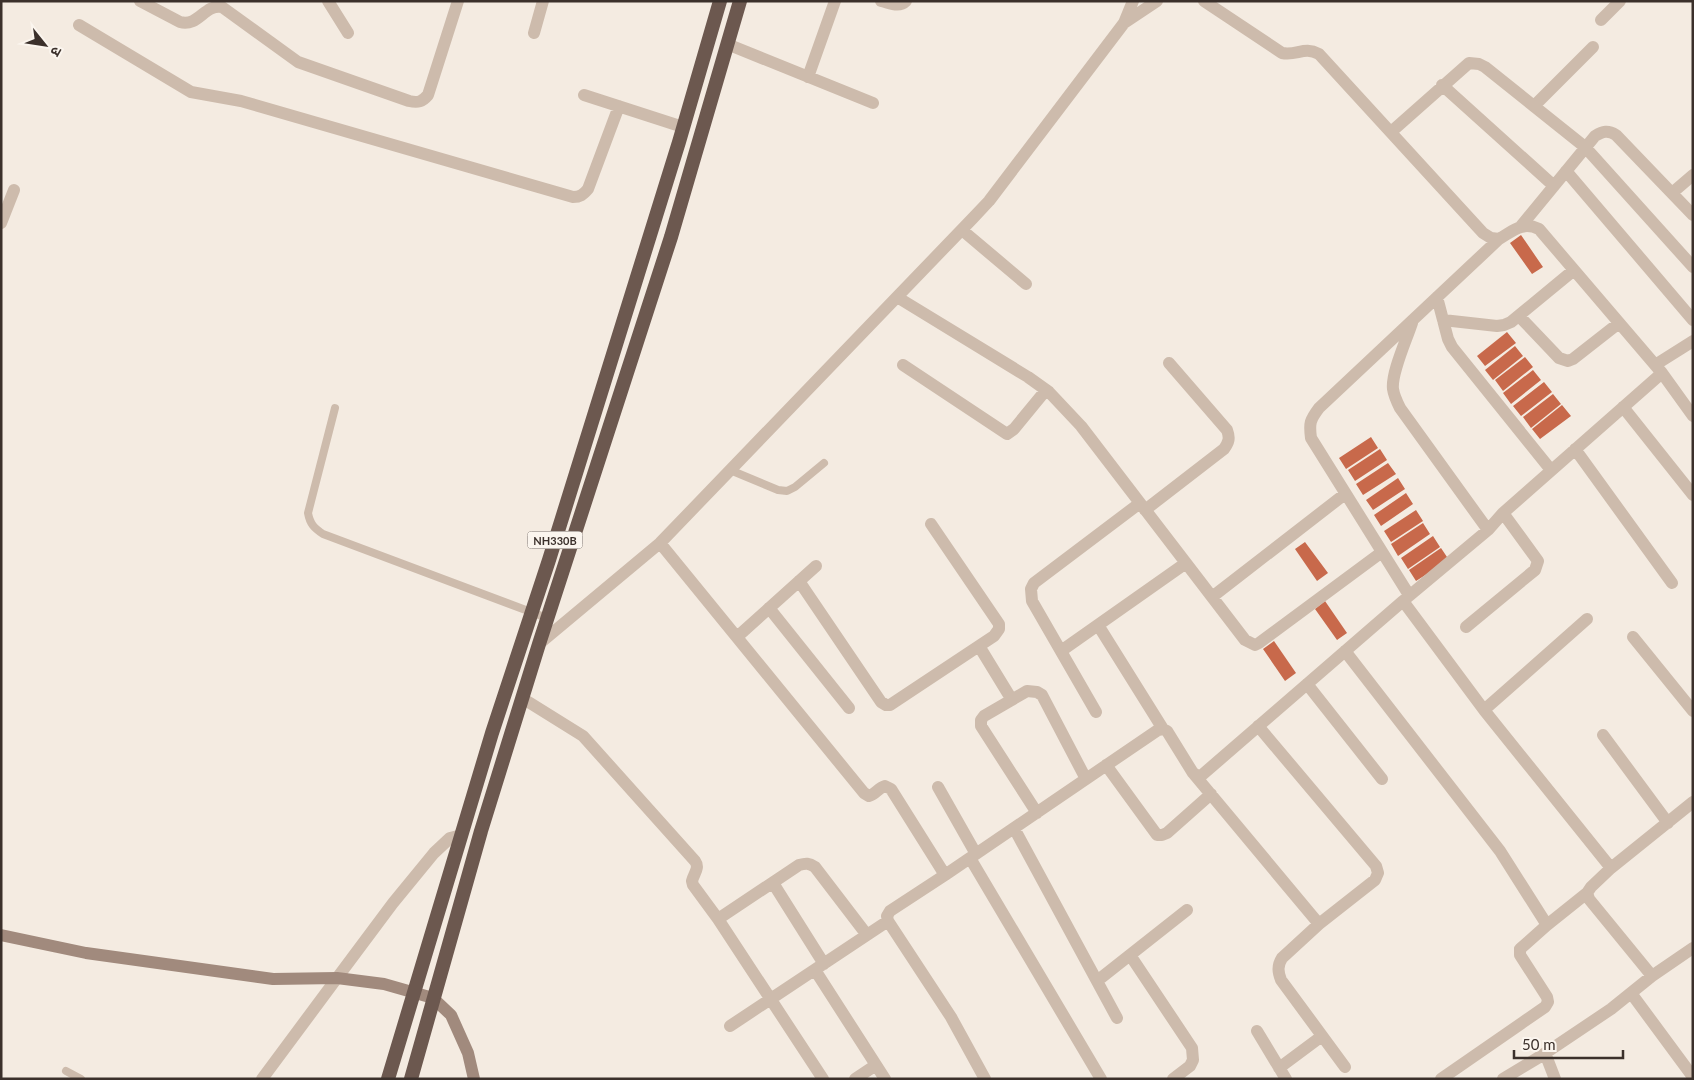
<svg xmlns="http://www.w3.org/2000/svg" width="1694" height="1080" viewBox="0 0 1694 1080" font-family="Lato,'Noto Sans Devanagari',sans-serif">
<style>
.building{fill:#c8694b}
.lines{fill:none;stroke-linecap:round;stroke-linejoin:round}
.service{stroke:#cdbbac;stroke-width:8}
.minor{stroke:#cdbbac;stroke-width:12}
.tertiary{stroke:#cdbbac;stroke-width:12}
.secondary{stroke:#a18a7d;stroke-width:12}
.trunk{stroke:#6c584f;stroke-width:14}
.labels{text-anchor:middle;dominant-baseline:central;stroke-width:4;stroke-linejoin:round;paint-order:stroke}
.shield{fill:#fbf5ee;stroke:#756b66;stroke-width:1}
.shield-label{font-size:11px;font-weight:bold;fill:#3b302b}
</style>
<rect width="100%" height="100%" fill="#f4ebe1"/>
<!-- building -->
<path class="building" d="M1521 235 1543 267 1532 274 1510 243Z
M1507 332 1516 343 1485 366 1477 356Z
M1515 346 1523 356 1493 380 1485 370Z
M1525 357 1533 367 1503 391 1495 380Z
M1533 370 1541 380 1511 404 1503 393Z
M1544 382 1552 392 1521 416 1513 406Z
M1553 394 1561 404 1531 428 1523 417Z
M1562 405 1571 416 1540 439 1532 429Z
M1371 437 1378 448 1346 469 1339 458Z
M1380 449 1387 460 1355 481 1348 470Z
M1388 463 1396 474 1363 495 1356 484Z
M1398 478 1405 489 1373 510 1366 500Z
M1406 493 1413 504 1381 526 1374 515Z
M1416 510 1423 521 1391 542 1384 531Z
M1423 523 1430 534 1398 556 1391 544Z
M1433 536 1440 547 1408 569 1401 558Z
M1305 542 1328 573 1317 581 1295 549Z
M1441 548 1449 560 1416 581 1409 570Z
M1325 601 1347 633 1337 640 1315 609Z
M1274 641 1296 673 1285 681 1263 649Z"/>
<g class="lines">
<!-- service -->
<path class="service" d="M335 408 308 513C310 524 314 528 323 534L547 618
M730 470 778 490 787 491 795 487 824 463
M66 1071 81 1079"/>
<!-- minor -->
<path class="minor" d="M140 1 180 22C199 27 204 4 222 7L298 62 409 101C418 103 422 102 428 95L458 1
M328 1 348 33
M881 1C890 3 899 8 906 1
M1204 1 1282 53C1297 56 1304 46 1319 54L1483 233 1491 238 1499 239C1513 231 1522 221 1539 229L1662 373 1503 513 1488 530 1403 601 1484 710 1611 868 1591 887 1587 893 1589 899 1652 976
M1601 20 1620 1
M1124 23 1157 1
M79 25 191 92 241 101 573 197C580 197 583 195 588 189L619 106
M534 33 543 1
M727 44 873 103
M808 77 835 1
M1442 85 1554 186
M584 95 683 127
M1534 106 1593 47
M1391 132 1469 63 1479 64 1485 67 1585 147 1693 267
M1566 171 1693 320
M1672 193 1693 175
M1 223 14 190
M1521 226 1595 136C1603 131 1608 130 1616 135L1693 215
M962 230 1026 284
M897 297 1028 377 1049 392 1081 426 1245 640 1255 645 1259 643 1382 552
M1437 297 1448 339 1452 347 1551 470
M1519 316 1559 358 1568 361 1573 359 1619 323
M1443 320 1497 326 1504 325 1511 322 1574 270
M1412 323C1407 339 1391 373 1393 389 1394 396 1397 402 1400 408L1488 530
M903 365 1007 434 1014 429 1046 390
M1655 365 1693 341
M1662 373 1693 416
M1623 407 1693 495
M1575 449 1672 583
M1145 510 1224 449C1229 442 1230 438 1227 430L1169 363
M660 543 864 793 869 796C876 794 878 788 885 786L891 789 945 875 1158 730 1163 729 1167 731 1193 773 1198 776 1202 775 1403 601
M799 581 881 702 886 705H890L994 636 999 629V624L931 524
M1409 595 1311 438C1309 423 1310 420 1319 408L1499 239
M1212 597 1345 494
M769 608 849 708
M1098 625 1163 729
M1466 627 1535 570 1538 561 1503 513
M737 637 816 566
M1633 637 1693 711
M539 644 660 543 973 218 989 201 1124 23 1133 1
M979 646 1012 700
M1061 651 1186 563
M1345 651 1500 851 1547 925
M1307 684 1382 779
M522 698 583 736 695 861C700 868 694 873 692 881L693 885 718 919 823 1079
M1484 710 1587 619
M1096 712 1032 601 1031 589 1034 583 1140 503
M1258 726 1376 866 1378 873 1375 880 1319 924 1282 958C1277 966 1278 972 1281 980L1345 1067
M1603 735 1668 823
M1106 765 1157 835H1162L1167 833 1211 794
M1193 773 1319 924
M938 787 976 854
M1037 813 981 726V720L984 716 1027 691 1037 692 1042 695 1086 779
M1014 828 1117 1018
M970 858 1101 1079
M1611 868 1693 802
M945 875 890 911 887 916 888 921 951 1017 985 1079
M773 883 824 964
M718 919 799 865C806 863 809 863 815 867L867 935
M1130 955 1192 1048 1193 1060 1190 1066 1173 1079
M815 970 885 1079
M337 978 393 903 434 853 450 838 462 835
M1097 981 1187 910
M1631 993 1693 1077
M730 1026 888 921
M1257 1031 1286 1079
M1545 1053 1555 1079
M1279 1068 1322 1036
M855 1079 876 1065
M1441 1079 1545 1007 1548 1002 1547 997 1520 955V949L1547 925 1587 893
M1503 1079 1541 1056 1611 1009 1652 976 1693 948"/>
<!-- tertiary -->
<path class="tertiary" d="M262 1079 337 978"/>
<!-- secondary -->
<path class="secondary" d="M1 935 86 953 273 979 337 978 384 984 433 998 451 1015 468 1053 474 1079"/>
<!-- trunk -->
<path class="trunk" d="M388 1079 492 733 549 560 679 142 720 1
M411 1079 481 831 539 644 671 237 740 1"/>
</g>
<g class="labels">
<!-- shield labels -->
<rect class="shield" x="527.5" y="531.5" width="55" height="17" rx="4"/>
<g class="shield-label">
<text x="555" y="540">NH330B</text>
</g>
</g>
<!-- border -->
<rect width="1694" height="1080" fill="none" stroke="#3b302b" stroke-width="5"/>
<!-- north arrow -->
<g transform="translate(45 45) rotate(120)" stroke="#fbf5ee" stroke-width="4" paint-order="stroke">
<path d="M0-4L9 19L0 12L-9 19Z" fill="#3b302b"/>
<text y="-8" font-size="14" font-weight="bold" text-anchor="middle" fill="#3b302b">उ</text>
</g>
<!-- scale -->
<path d="M1514 1050v8h109v-8" fill="none" stroke="#3b302b" stroke-width="2.5"/>
<text x="1522" y="1050" font-size="15" fill="#3b302b" stroke="#fbf5ee" stroke-width="4" paint-order="stroke">50 m</text>
</svg>
